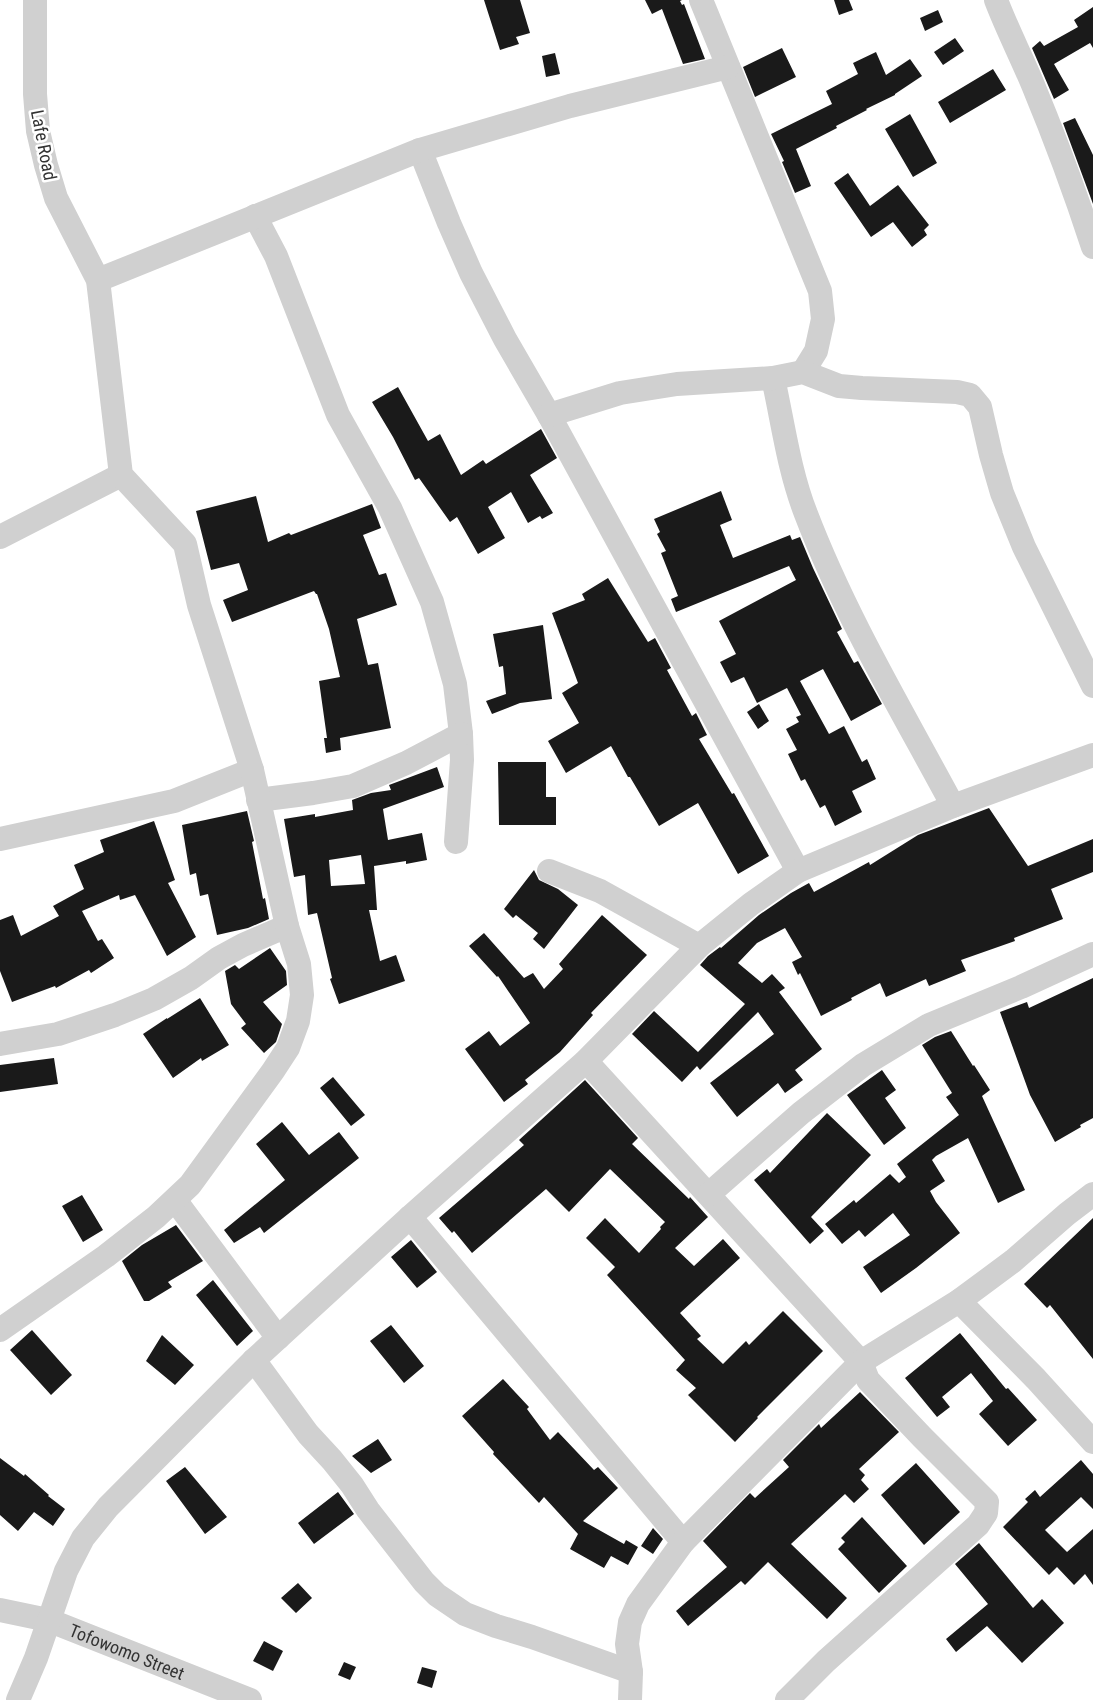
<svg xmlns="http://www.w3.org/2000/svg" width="1093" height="1700" viewBox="0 0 1093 1700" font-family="'Roboto Condensed',sans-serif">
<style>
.building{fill:#1a1a1a;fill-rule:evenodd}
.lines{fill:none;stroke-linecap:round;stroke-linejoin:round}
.minor{stroke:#d0d0d0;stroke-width:24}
.labels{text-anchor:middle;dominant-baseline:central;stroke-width:5;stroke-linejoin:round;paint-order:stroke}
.street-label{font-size:18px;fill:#333;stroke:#fff}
</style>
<rect width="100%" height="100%" fill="#fff"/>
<!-- building -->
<path class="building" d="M484 0H520L530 33 516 37 519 44 500 50Z
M645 0H682L680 1 682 5 684 4 705 59 683 64 662 9 652 14Z
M834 0H849L853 10 839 15Z
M1093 7V48L1090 43 1054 64 1069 90 1054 99 1032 48 1040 41 1044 46 1078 27 1074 20Z
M938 10 943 22 925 31 920 18Z
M955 38 964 51 943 65 934 52Z
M782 48 796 77 755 97 743 67Z
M876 52 886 75 910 59 922 76 895 94V95L866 109 867 110 836 126 837 128 796 149 811 186 795 193 782 162 784 161 771 134 832 104 826 91 858 74 853 63Z
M555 53 560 74 546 77 542 56Z
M993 69 1006 90 950 123 938 102Z
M910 114 937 163 913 177 885 129Z
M1075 118 1093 155V204L1063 123Z
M848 173 870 206 898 185 929 225 924 230 927 235 912 247 893 222 871 237 834 183Z
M398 387 428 441 440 434 461 475 483 460 486 464 541 429 557 458 530 475 553 513 542 519 540 516 528 523 511 492 488 507 505 538 478 554 457 517 450 522 419 478 415 480 393 437 372 402Z
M721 491 732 520 720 525 733 558 790 535 792 540 800 537 813 568 842 629 837 632 854 663 858 661 882 704 851 721 823 669 800 681 829 734 844 726 862 762 867 759 876 779 852 791 862 812 835 826 825 805 820 808 805 779 801 781 788 754 797 750 786 729 799 722 796 717 801 715 787 688 757 703 744 677 731 683 720 662 736 654 719 621 796 580 789 566 676 612 671 599 678 596 661 553 666 551 657 534 660 532 654 519Z
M256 496 268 542 289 533 291 535 372 504 381 528 363 535 379 575 386 573 397 605 357 619 368 665 378 663 391 728 340 738 341 750 326 753 324 738H327L319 681 340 677 329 629 317 594H316L314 591 232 622 223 600 248 590 239 563 211 570 196 511Z
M608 578 648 642 655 638 671 668 667 670 692 716 696 713 707 735 699 739 732 794 734 793 769 856 738 874 698 803 659 826 630 777H628L611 746 566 773 548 741 579 723 562 693 578 683 552 613 585 600 582 594Z
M543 625 552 699 520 703 492 714 486 701 506 694 503 666 499 667 493 634Z
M759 704 769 721 758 729 747 712Z
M498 762H546V797H556V825H499Z
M437 767 444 787 383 809 388 840 422 833 427 860 406 864V861L374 866 377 910H369L380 961 396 955 405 981 339 1004 330 979 332 978 317 913 308 915 305 875 294 877 284 819 315 814V817L353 810 352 800 371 793 391 790 389 785ZM361 855 365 884 331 886 329 860Z
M989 808 1028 866 1093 839V872L1051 889 1063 919 1014 938 1015 941 961 960 966 971 929 986 926 979 886 997 880 983 851 998 852 1000 821 1016 800 973 798 975 792 962 802 957 785 928 757 943 738 963 762 983 772 974 785 988 779 992 822 1049 795 1070 803 1080 785 1093 778 1083 737 1117 710 1083 774 1034 758 1012 700 1070 697 1066 682 1082 632 1034 654 1011 698 1052 745 1004 700 965 708 956 720 947 721 948 759 915 791 893 809 883 814 892 869 862 870 865 918 835Z
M247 811 254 841 252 842 263 899 265 898 269 919 248 928 217 935 208 894 200 896 196 873 190 875 182 825Z
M154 821 175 880 168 883 196 937 167 956 135 895 120 900 119 895 82 911 98 941 102 939 114 958 91 973 89 970 56 988 55 986 12 1002 0 971V920L13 915 21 936 59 916 53 906 84 889 74 865 104 852 100 840Z
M534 870 539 880 558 889 578 905 544 949 533 939 538 933 516 915 513 918 504 909Z
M602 915 647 955 591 1013 593 1015 560 1052 525 1080 528 1084 504 1102 465 1049 489 1031 500 1046 530 1023 498 976 497 977 469 946 484 933 524 978 533 973 544 989 563 969 559 964Z
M270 948 286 971 287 985 263 1002 282 1024 276 1042 264 1053 241 1028 246 1024 231 1004 225 971 235 965 239 969Z
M1093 978V1118L1080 1125 1081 1127 1055 1142 1030 1095 1000 1012 1027 1002 1029 1008Z
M200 998 229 1045 202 1061 201 1058 173 1078 143 1034 167 1018V1019Z
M951 1031 973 1066 974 1065 990 1090 982 1096 1025 1190 998 1203 968 1138 936 1156 932 1160 945 1181 930 1191 936 1202 960 1233 916 1268 881 1293 863 1267 910 1235 893 1213 865 1237 859 1230 842 1244 825 1224 854 1200 856 1203 890 1174 899 1183 906 1177 897 1164 959 1115 946 1097 952 1093 922 1045 935 1037Z
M54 1058 58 1084 0 1092V1065Z
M882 1070 896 1090 885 1098 906 1128 884 1145 847 1095Z
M333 1077 365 1115 351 1126 320 1088Z
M585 1080 638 1138 632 1144 689 1199 690 1197 708 1217 675 1248 694 1266 723 1239 740 1258 680 1313 701 1336 697 1339 723 1364 746 1341 749 1345 783 1311 823 1351 757 1417 758 1418 735 1442 688 1395 696 1388 676 1370 685 1360 607 1275 615 1267 586 1238 605 1218 639 1253 661 1229 660 1227 665 1222 610 1169 569 1212 546 1189 472 1253 454 1231 452 1233 439 1218 524 1145 519 1140Z
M827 1113 871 1155 811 1217 824 1231 810 1244 754 1180 767 1169 770 1173Z
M282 1122 309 1155 339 1132 359 1158 264 1233 260 1227 234 1243 224 1230 285 1180 256 1144Z
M82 1195 103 1230 83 1242 62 1206Z
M1093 1218V1359L1050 1305 1047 1308 1024 1284Z
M176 1225 203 1261 168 1282 172 1287 149 1301H144L122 1261 142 1245Z
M411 1240 437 1272 417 1288 391 1257Z
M213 1280 253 1331 237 1346 196 1295Z
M391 1325 424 1366 404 1383 370 1341Z
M32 1330 72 1375 51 1395 10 1350Z
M960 1333 1006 1389 1008 1388 1037 1420 1008 1446 979 1414 993 1401 971 1373 942 1397 950 1407 937 1417 905 1378Z
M162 1335 194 1365 175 1385 146 1361Z
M503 1379 529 1407 527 1409 550 1440 558 1432 594 1470 598 1467 618 1488 583 1521 624 1544 626 1540 638 1547 628 1565 611 1556 604 1568 570 1549 578 1534 544 1497 539 1503 493 1454 494 1452 462 1416Z
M860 1392 899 1432 859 1469 865 1475 861 1480 869 1489 854 1503 845 1494 791 1544 847 1598 827 1619 768 1562 745 1585 741 1581 688 1626 676 1611 727 1567 703 1541 750 1493 755 1498 789 1467 783 1460 819 1424 821 1428Z
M378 1439 392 1460 371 1473 352 1456Z
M0 1458 24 1476 25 1474 49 1495 48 1496 65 1509 53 1526 34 1512 18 1531 0 1515Z
M1081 1460 1093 1474V1509L1081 1497 1045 1530 1067 1552 1093 1529V1585L1085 1574 1074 1585 1057 1567 1049 1575 1003 1527 1028 1502 1025 1499 1035 1490 1040 1497Z
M916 1463 960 1512 924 1545 881 1495Z
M185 1467 227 1517 205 1534 166 1481Z
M338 1492 354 1514 314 1544 298 1523Z
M862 1517 907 1566 879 1593 838 1549 845 1542 841 1538Z
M653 1528 663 1539 653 1554 641 1546Z
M979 1543 1033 1608 1042 1599 1064 1623 1022 1663 987 1626 956 1652 946 1639 988 1604 955 1564Z
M298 1583 312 1598 296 1613 281 1598Z
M264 1641 283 1651 273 1671 253 1661Z
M344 1662 356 1667 350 1680 338 1675Z
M422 1667 437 1671 432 1688 417 1683Z"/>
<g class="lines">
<!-- minor -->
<g class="minor">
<path d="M701 0 820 291 823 319 816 351 803 372"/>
<path d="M996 0C1007 29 1021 56 1033 85 1055 138 1075 192 1093 247"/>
<path d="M420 150 449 223 471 273 505 339 549 415 798 871"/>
<path d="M255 216 276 256 338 415 390 508 432 602 455 684 461 734 462 760 456 842"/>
<path d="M98 280 420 150 570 106 728 67"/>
<path d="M773 378C783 423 789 471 806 514 845 616 902 711 953 806"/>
<path d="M549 415 620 393 677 384 773 378 803 372 839 386 862 388 957 392 970 395 980 407 991 455 1002 493 1024 547 1093 686"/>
<path d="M0 537 121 475"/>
<path d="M258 800 313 793 353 786 406 763 461 734"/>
<path d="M0 839 174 801 252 770"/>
<path d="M549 871 600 891 699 946"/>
<path d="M0 1044 58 1034 115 1015 154 999 191 978 219 958 243 945 287 926"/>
<path d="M586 1061 861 1362 868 1380 922 1437 987 1502 986 1513 978 1525 826 1661 787 1700"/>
<path d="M709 1194 801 1113 863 1065 929 1025 1021 987 1093 954"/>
<path d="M175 1200 278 1338"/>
<path d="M410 1217 683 1542"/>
<path d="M959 1301 1036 1379 1093 1442"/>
<path d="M0 1330 106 1256 156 1217 190 1185 273 1071 288 1048 298 1021 302 995 299 964 287 926 252 770 199 605 185 544 121 475 98 280 56 198 46 165 38 131 35 94V0"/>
<path d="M254 1360 308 1434 332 1460 352 1485 368 1510 424 1582 437 1595 465 1614 496 1626 532 1637 631 1672"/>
<path id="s1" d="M0 1610 48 1620 250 1700"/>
<path d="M18 1700 36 1658 66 1571 83 1538 108 1507 254 1360 410 1217 586 1061 699 946 751 904 798 871 953 806 1093 755"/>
<path d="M630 1700 631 1672 627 1644 630 1622 638 1604 683 1542 861 1362 959 1301 1013 1261 1067 1214 1093 1194"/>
</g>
</g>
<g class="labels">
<!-- street labels -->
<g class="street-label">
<text transform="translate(44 145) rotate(79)">Lafe Road</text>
<text stroke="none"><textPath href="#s1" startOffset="134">Tofowomo Street</textPath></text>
</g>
</g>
</svg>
